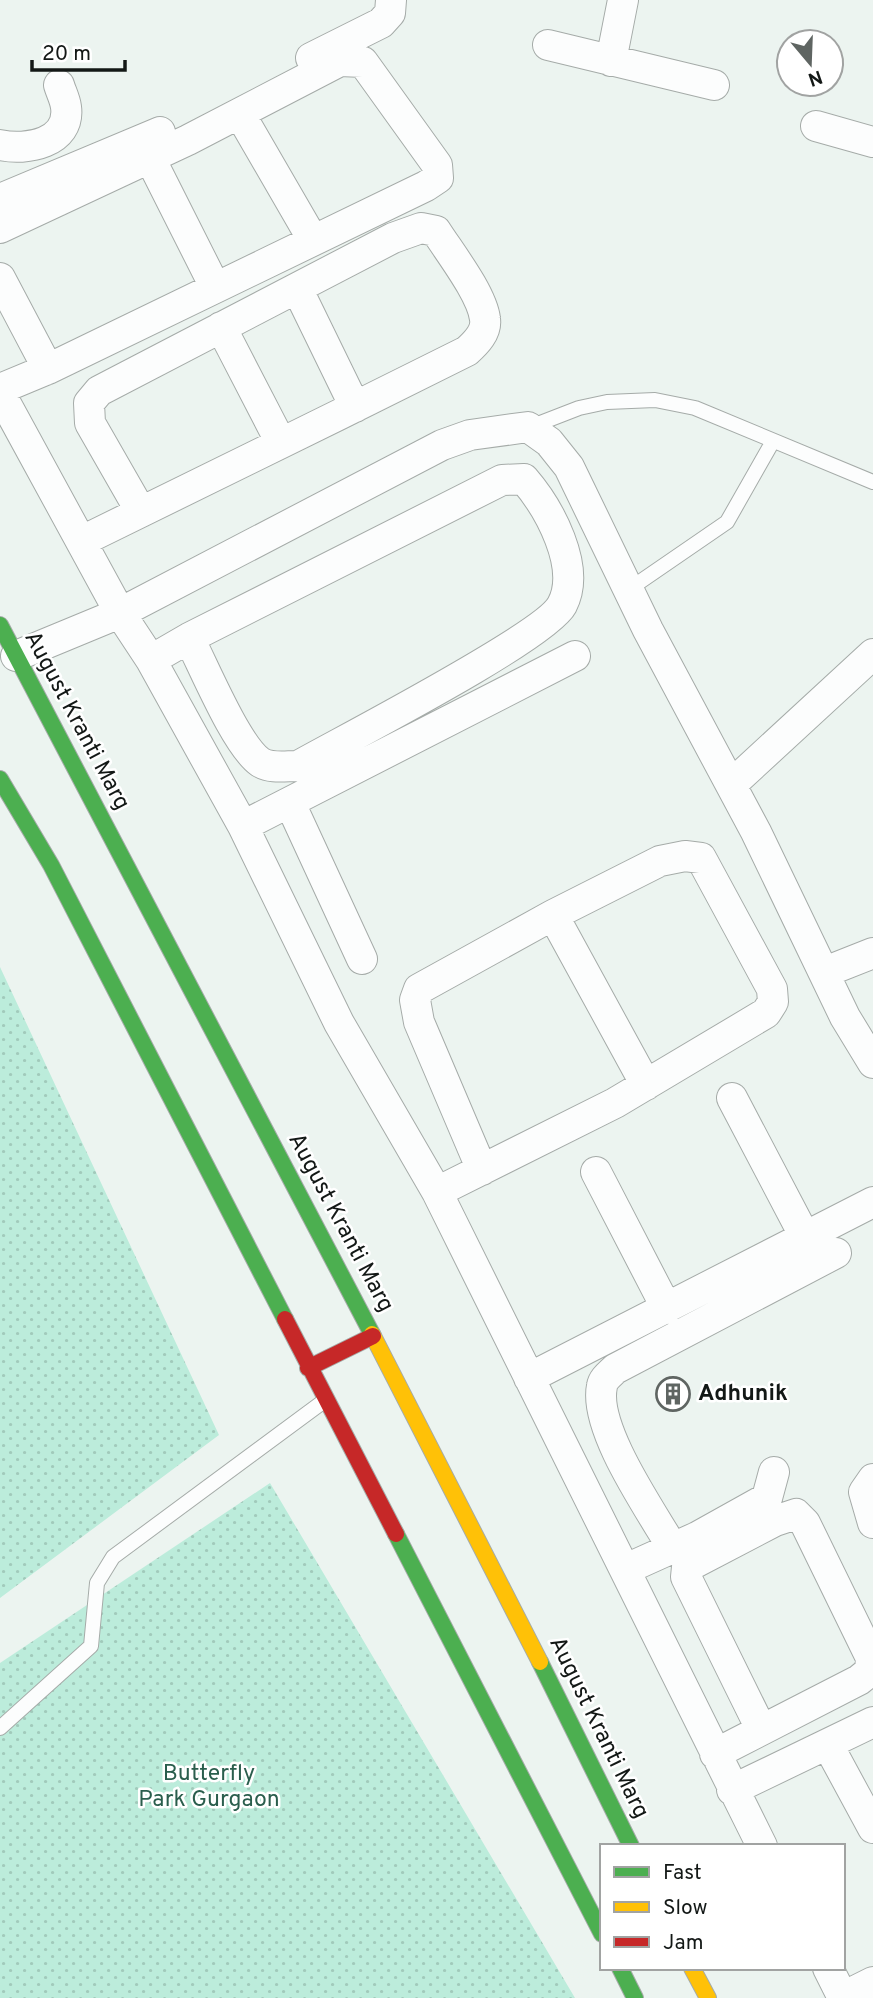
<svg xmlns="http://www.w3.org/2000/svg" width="873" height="1998" viewBox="0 0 873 1998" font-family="Overpass,sans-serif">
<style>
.park{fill:url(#park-dots)}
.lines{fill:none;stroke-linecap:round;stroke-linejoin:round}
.lane-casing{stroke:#a5aba8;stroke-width:16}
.street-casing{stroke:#a5aba8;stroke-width:32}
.fast-casing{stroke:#a5aba8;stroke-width:18}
.slow-casing{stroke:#a5aba8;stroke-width:18}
.jam-casing{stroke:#a5aba8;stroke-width:18}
.lane{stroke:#fcfdfd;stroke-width:14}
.street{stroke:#fcfdfd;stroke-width:30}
.fast{stroke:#4caf50;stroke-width:16}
.slow{stroke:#ffc107;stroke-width:16}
.jam{stroke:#c62828;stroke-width:16}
.labels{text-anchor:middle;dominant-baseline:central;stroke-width:5;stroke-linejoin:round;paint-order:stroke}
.street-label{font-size:23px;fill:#131816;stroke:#fff}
.poi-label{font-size:23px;font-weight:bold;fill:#131816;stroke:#fff;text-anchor:start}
.park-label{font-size:23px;fill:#2a5e4d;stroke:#fff}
</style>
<defs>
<pattern id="park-dots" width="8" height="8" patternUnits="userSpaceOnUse" patternTransform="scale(1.75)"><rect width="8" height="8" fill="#bcecdb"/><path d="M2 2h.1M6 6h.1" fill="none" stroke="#a1cabb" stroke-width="1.8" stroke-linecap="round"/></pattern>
</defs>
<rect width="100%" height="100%" fill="#ecf4f0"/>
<!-- park -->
<path class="park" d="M0 967 219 1435 0 1598Z
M270 1483 575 1998H0V1663Z"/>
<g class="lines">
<!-- lane casing -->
<g class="lane-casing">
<path id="lane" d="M530 427 579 408 607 402 655 400 695 408 873 482
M628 590 727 522 773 441
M0 1728 91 1646 97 1583 113 1557 324 1401"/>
</g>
<!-- street casing -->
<g class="street-casing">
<path id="street" d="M548 45 714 85
M311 58 381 23 390 13 391 0
M611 61 623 0
M240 114 313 240
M816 126 873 142
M0 145C26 151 71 143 66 107 65 99 61 92 59 85
M150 158 215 287
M0 199 160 132
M0 228 188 140 340 61 363 62 437 165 438 178 426 186 48 369 0 389
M0 278 48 369
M297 288 355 407
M221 327 281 443
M0 393 120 613 151 660 243 826 339 1023 437 1192 762 1846
M82 541C211 478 339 415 467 351 476 343 487 332 485 319 482 294 450 253 436 231L421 228 393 238 99 391 89 403 90 423 141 512
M16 656 120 613 442 445 470 435 528 427 549 442 569 467 648 630 756 832 845 1017 873 1063
M151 660 189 638 502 480 524 479C549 508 582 567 562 605 545 637 342 741 298 766 285 766 271 769 260 762 236 745 204 667 189 638
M732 784 873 654
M290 803 362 959
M243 826 575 656
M553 915 646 1085
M825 972 873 953
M732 1098 805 1237
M596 1172 667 1309
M437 1192 615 1103 766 1013 773 1002 772 989 701 858 685 856 660 861 553 915 419 989 415 1000 419 1022 482 1170
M529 1378 873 1202
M873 1479 864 1492 873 1523
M672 1547C650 1509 593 1428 602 1386 603 1379 610 1374 615 1369L836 1253
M626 1569 697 1537 767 1498 774 1472
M828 1745 873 1828
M715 1754 859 1680 870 1671 871 1658 805 1523 796 1514 775 1521 687 1567 686 1577 761 1729
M732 1790 873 1722
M828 1968 843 1998
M841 1998 873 1982"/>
</g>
<!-- fast casing -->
<g class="fast-casing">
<path id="fast" d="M0 625 372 1334
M0 779 51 865 285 1319
M396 1534 602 1934
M540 1662 631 1846
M620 1968 635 1998"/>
</g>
<!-- slow casing -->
<g class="slow-casing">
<path id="slow" d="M372 1334 540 1662
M692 1968 708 1998"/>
</g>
<!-- jam casing -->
<g class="jam-casing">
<path id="jam" d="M285 1319 396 1534
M308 1368 373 1336"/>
</g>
<!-- lane -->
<use href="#lane" class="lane"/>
<!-- street -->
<use href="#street" class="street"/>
<!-- fast -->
<use href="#fast" class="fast"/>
<!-- slow -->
<use href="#slow" class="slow"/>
<!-- jam -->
<use href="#jam" class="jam"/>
</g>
<!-- icons -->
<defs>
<g id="building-ring" transform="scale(1.75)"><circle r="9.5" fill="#fff" stroke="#5f6562" stroke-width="1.5"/><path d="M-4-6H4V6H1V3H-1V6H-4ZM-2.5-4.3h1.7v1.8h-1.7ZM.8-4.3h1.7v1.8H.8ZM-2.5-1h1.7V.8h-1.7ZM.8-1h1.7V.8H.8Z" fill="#5f6562"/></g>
</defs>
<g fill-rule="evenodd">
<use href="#building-ring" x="673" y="1394"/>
</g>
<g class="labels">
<!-- street labels -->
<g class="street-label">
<text transform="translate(76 721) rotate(62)">August Kranti Marg</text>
<text transform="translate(340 1223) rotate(62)">August Kranti Marg</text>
<text transform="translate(598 1728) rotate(64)">August Kranti Marg</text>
</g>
<!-- poi labels -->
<g class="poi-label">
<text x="698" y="1394">Adhunik</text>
</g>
<!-- park labels -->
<g class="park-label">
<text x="209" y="1774">Butterfly<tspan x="209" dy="26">Park Gurgaon</tspan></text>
</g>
</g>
<!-- legend -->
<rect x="600" y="1844" width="245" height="126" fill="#ffffff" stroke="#a1a3a2" stroke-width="2"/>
<rect x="614" y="1867" width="35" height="10" fill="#4caf50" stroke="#a1a3a2" stroke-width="2"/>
<text x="663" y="1879" font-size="21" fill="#131816">Fast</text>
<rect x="614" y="1902" width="35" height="10" fill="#ffc107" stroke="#a1a3a2" stroke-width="2"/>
<text x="663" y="1914" font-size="21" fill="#131816">Slow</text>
<rect x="614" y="1937" width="35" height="10" fill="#c62828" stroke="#a1a3a2" stroke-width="2"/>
<text x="663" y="1949" font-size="21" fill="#131816">Jam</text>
<!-- north arrow -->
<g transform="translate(810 63) rotate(161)"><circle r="33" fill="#ffffff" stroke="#a1a3a2" stroke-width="2"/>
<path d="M0-5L12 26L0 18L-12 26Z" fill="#5f6562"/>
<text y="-10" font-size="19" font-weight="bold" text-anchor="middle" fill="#131816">N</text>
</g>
<!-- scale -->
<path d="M32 60v10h93v-10" fill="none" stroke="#131816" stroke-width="3.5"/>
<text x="42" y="60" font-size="21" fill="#131816" stroke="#ffffff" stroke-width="5" paint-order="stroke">20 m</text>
</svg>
